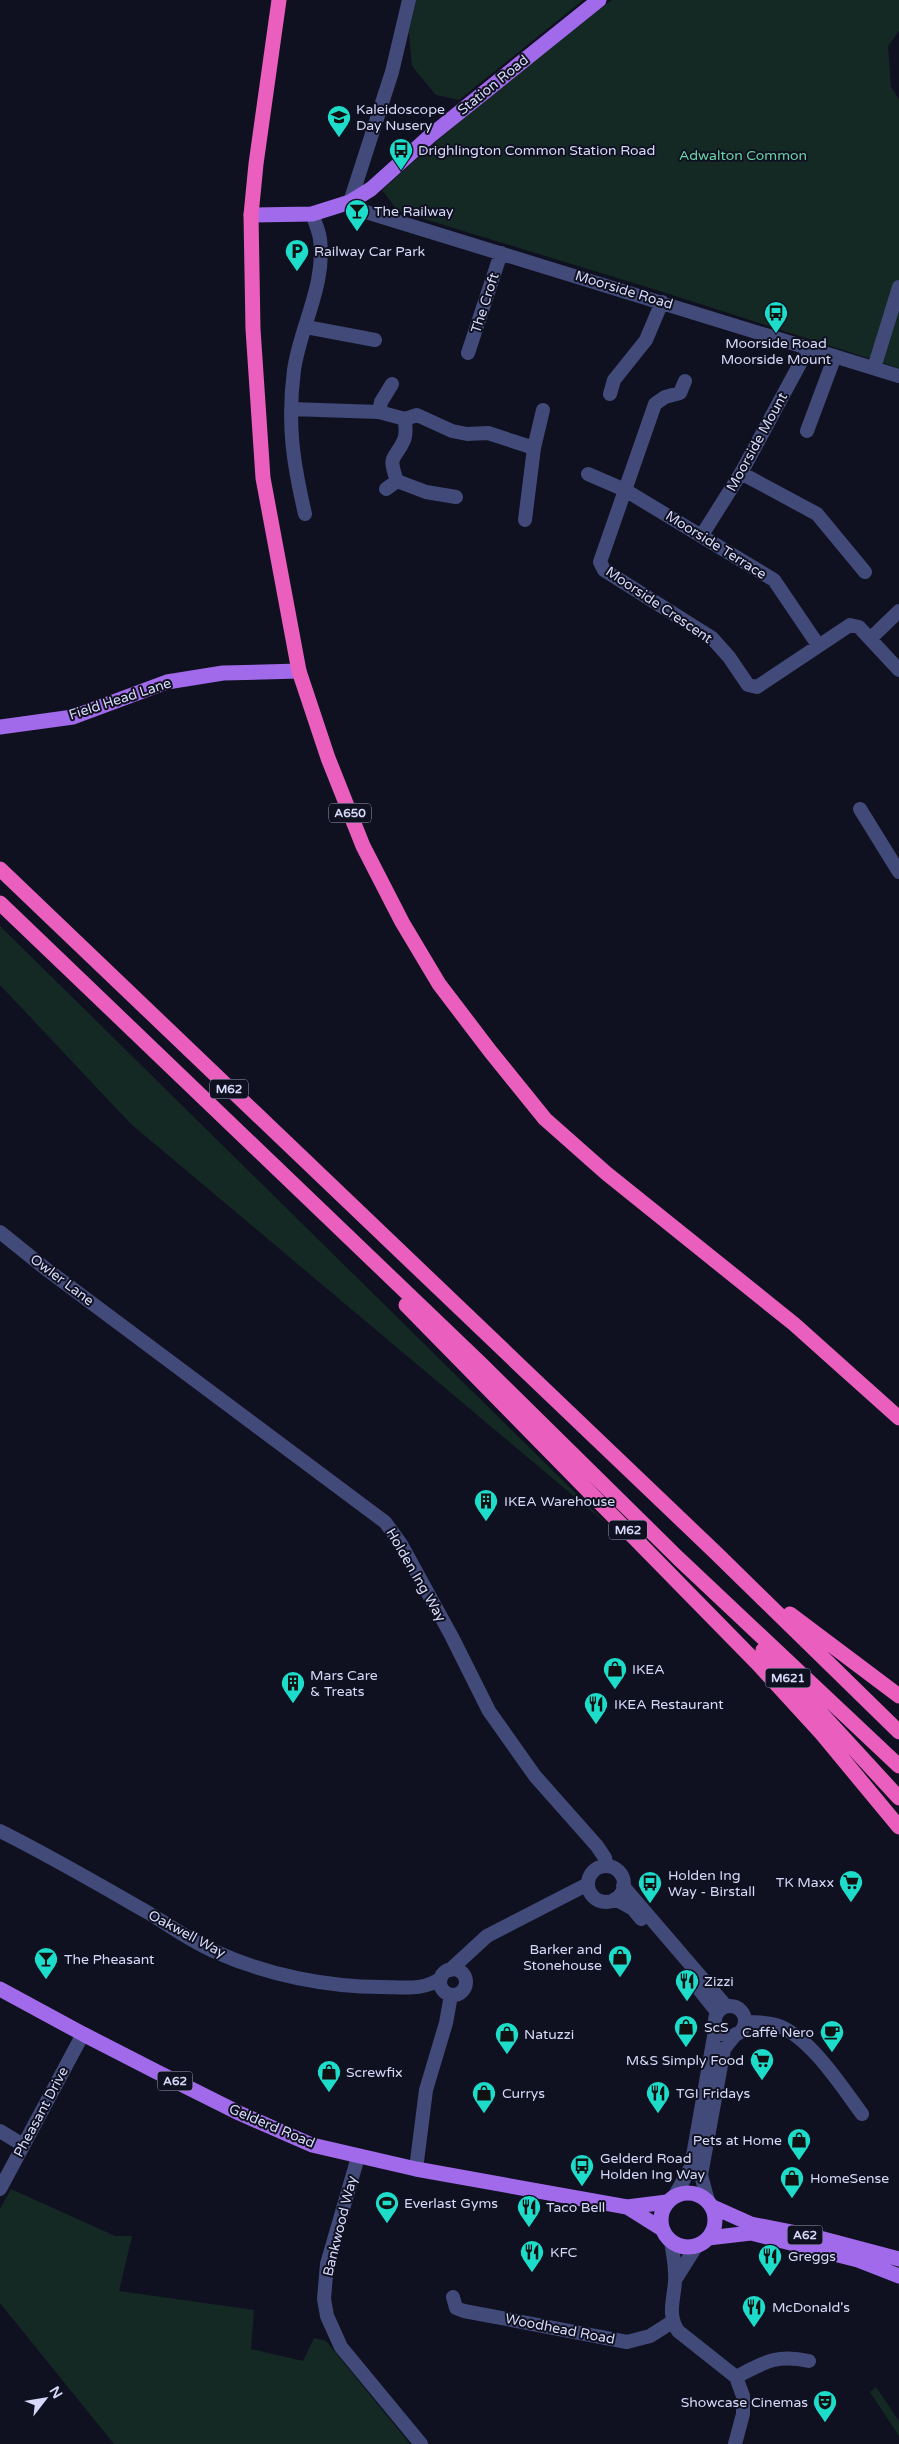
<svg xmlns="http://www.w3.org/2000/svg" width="899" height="2444" viewBox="0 0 899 2444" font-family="'Varela Round',sans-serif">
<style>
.green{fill:#142924}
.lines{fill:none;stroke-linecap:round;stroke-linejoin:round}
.minor{stroke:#414a79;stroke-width:14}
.major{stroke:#a16aeb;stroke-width:15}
.highway{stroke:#ea5fbe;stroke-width:15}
.labels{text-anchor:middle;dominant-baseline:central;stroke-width:4;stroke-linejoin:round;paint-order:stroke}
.shield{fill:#101120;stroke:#9a9cb8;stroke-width:1}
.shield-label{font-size:12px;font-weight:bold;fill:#d5d8f9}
.street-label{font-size:14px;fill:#d5d8f9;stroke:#101120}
.poi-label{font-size:14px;fill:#d5d8f9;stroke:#101120;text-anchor:start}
.park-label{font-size:14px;fill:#6bd0a2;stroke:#101120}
</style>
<rect width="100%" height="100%" fill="#101120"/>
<!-- green -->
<path class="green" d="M416 0H583L459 100 436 95 412 66 409 32Z
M612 0H899V31L888 46 891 87 899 99V368L663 292 398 211 382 190C456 123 531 58 612 0Z
M0 926 607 1524 131 1124 0 985Z
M11 2189 115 2236H132L119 2291 254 2310 251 2349 303 2361 314 2338 326 2341 410 2444H114L0 2303V2209Z
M876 2387 899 2421V2436L870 2392Z"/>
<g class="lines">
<!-- minor -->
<path class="minor" d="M409 0 392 72 350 202 366 212 899 376
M306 327 375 340
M468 353 501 253
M874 368 899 287
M685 381 680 393 665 397 655 404 600 562 604 570 712 638 729 657 748 685 757 687 850 625 859 627 899 670
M610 394 614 380 646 340 662 302
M291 409 379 412 405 419 417 415 452 431 467 434 488 433 534 448 525 520
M379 412 381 402 392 384
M405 419C405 425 407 434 404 440 395 461 387 453 397 481L426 492 456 497
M807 431 835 356
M534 448 543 410
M741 473 817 514 865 572
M588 474 625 490 774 580 818 645
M386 489 397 481
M305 514C293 462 287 424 294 370 300 327 326 285 320 239 319 231 315 222 312 214
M702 535 741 473 809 347
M870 639 899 611
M860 809 899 872
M0 1232 46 1269 385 1522 401 1544 452 1637 489 1711 535 1776 597 1846 605 1858 607 1866
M0 1831C50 1856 98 1884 147 1912 169 1925 192 1942 216 1952 267 1975 327 1987 382 1987 403 1987 424 1991 441 1978
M588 1884a18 18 0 1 1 36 0a18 18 0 1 1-36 0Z
M623 1886 726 2006
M615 1899 633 1909 641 1919
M440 1982a13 13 0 1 1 26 0a13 13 0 1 1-26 0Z
M450 1970 487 1936 588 1884
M693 1982 717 2012
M715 2021a15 15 0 1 1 30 0a15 15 0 1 1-30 0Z
M745 2022C755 2022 765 2022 776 2025 809 2035 842 2087 862 2114
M0 2131 23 2145
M358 2157 327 2264 324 2299 327 2316 341 2347 421 2444
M416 2169 426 2090 446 2023 451 1995
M0 2189 83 2034
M675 2195 691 2167 716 2025
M708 2201 701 2175 724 2049 736 2034
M671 2241C673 2254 676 2268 675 2281 674 2300 667 2314 678 2331L736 2377 743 2396V2414L735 2444
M675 2280 697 2245
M453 2297 456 2308 464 2311 627 2342 650 2336 672 2322
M736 2377C765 2362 776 2354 809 2361"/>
<!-- major -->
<path class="major" d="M251 215 312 214 350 202 371 189 430 136 599 0
M0 727 73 717 167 682 223 673 299 671
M0 1989 83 2034 157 2072 239 2113 312 2145 416 2169 627 2207 662 2229
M661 2220a27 27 0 1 1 54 0a27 27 0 1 1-54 0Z
M627 2207 667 2202
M713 2207 751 2224 812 2236 899 2259
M708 2238 751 2233 858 2260 899 2276"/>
<!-- highway -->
<path class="highway" d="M279 0 256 164 251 215 253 329 263 478 299 671 328 758 363 846 402 922 439 984 490 1051 545 1119 606 1173 794 1324 899 1418
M0 869 716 1553 899 1732
M0 903 480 1363 678 1558 899 1766
M406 1305 758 1664 822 1734 899 1827
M790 1614 899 1696
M763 1650 899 1798"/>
</g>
<!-- icons -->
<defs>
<g id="school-pin" transform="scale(1.25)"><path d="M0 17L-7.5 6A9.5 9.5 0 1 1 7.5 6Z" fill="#1dddca" stroke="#101120"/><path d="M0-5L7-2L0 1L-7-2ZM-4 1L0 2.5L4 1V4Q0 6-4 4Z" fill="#111"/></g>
<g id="bus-pin" transform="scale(1.25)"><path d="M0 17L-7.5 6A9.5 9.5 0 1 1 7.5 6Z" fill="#1dddca" stroke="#101120"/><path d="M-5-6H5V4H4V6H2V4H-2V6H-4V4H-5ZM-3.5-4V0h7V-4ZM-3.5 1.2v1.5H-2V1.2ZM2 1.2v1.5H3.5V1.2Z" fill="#111"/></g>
<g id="bar-pin" transform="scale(1.25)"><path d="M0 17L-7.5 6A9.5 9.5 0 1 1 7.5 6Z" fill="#1dddca" stroke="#101120"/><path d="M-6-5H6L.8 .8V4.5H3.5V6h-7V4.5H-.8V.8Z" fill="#111"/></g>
<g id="parking-pin" transform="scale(1.25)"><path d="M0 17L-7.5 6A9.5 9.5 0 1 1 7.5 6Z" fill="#1dddca" stroke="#101120"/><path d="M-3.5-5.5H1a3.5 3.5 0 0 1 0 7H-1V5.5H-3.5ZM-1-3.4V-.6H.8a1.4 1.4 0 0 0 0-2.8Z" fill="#111"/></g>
<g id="building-pin" transform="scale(1.25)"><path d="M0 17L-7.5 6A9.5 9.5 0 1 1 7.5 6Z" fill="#1dddca" stroke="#101120"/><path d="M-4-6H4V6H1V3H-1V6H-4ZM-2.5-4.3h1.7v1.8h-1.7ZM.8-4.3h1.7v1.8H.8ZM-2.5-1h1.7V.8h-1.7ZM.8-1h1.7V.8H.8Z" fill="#111"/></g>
<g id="shop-pin" transform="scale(1.25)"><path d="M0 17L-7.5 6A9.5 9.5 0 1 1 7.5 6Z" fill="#1dddca" stroke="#101120"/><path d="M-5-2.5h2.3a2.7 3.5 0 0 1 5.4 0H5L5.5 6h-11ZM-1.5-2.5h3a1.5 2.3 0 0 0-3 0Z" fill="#111"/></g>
<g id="restaurant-pin" transform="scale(1.25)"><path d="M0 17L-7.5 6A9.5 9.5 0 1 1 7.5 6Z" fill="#1dddca" stroke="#101120"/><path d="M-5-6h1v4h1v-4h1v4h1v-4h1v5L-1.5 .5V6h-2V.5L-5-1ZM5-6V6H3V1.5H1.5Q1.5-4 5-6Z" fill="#111"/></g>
<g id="supermarket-pin" transform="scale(1.25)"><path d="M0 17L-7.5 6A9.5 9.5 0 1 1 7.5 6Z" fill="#1dddca" stroke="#101120"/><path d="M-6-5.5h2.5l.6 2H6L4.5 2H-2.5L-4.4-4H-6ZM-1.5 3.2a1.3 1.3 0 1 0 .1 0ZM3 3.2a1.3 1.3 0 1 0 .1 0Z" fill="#111"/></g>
<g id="cafe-pin" transform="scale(1.25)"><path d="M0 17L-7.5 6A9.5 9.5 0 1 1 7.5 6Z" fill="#1dddca" stroke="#101120"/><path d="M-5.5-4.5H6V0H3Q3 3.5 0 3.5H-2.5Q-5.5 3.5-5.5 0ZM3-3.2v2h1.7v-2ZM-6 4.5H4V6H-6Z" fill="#111"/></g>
<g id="stadium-pin" transform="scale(1.25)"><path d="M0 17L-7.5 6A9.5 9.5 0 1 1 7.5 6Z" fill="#1dddca" stroke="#101120"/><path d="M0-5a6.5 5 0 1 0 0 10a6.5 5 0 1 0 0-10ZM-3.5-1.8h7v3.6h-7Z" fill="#111"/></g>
<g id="theatre-pin" transform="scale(1.25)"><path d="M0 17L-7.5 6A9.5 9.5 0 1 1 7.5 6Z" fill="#1dddca" stroke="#101120"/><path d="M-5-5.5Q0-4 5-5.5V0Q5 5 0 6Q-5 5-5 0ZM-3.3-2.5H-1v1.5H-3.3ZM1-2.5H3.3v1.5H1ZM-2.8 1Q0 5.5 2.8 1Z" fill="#111"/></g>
</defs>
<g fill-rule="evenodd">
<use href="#school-pin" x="339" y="117"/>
<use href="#bus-pin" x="401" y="150"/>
<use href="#bar-pin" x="357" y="211"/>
<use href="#parking-pin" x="297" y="251"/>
<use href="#bus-pin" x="776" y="313"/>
<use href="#building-pin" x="486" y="1501"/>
<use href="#shop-pin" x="615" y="1669"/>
<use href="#building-pin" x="293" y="1683"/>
<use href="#restaurant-pin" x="596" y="1704"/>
<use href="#supermarket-pin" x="851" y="1882"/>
<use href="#bus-pin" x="650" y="1883"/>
<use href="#shop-pin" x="620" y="1957"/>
<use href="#bar-pin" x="46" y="1959"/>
<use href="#restaurant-pin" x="687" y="1981"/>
<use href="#shop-pin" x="686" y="2027"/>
<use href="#cafe-pin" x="832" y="2032"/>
<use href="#shop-pin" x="507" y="2034"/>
<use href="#supermarket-pin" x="762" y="2060"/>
<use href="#shop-pin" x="329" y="2072"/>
<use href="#shop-pin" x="484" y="2093"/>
<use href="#restaurant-pin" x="658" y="2093"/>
<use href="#shop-pin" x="799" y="2140"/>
<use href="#bus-pin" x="582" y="2166"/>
<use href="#shop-pin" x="792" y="2178"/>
<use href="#stadium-pin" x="387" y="2203"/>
<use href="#restaurant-pin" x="529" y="2207"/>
<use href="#restaurant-pin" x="532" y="2252"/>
<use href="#restaurant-pin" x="770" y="2256"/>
<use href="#restaurant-pin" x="754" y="2307"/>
<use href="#theatre-pin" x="825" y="2402"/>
</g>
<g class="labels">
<!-- shield labels -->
<g class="shield">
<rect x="329" y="803.5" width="42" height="19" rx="4"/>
<rect x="210" y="1079.5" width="38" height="19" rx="4"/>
<rect x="609" y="1520.5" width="38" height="19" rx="4"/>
<rect x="765.5" y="1668.5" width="45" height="19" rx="4"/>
<rect x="157.5" y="2071.5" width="35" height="19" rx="4"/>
<rect x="787.5" y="2225.5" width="35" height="19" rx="4"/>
</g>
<g class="shield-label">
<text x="350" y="813">A650</text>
<text x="229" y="1089">M62</text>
<text x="628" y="1530">M62</text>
<text x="788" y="1678">M621</text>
<text x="175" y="2081">A62</text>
<text x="805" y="2235">A62</text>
</g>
<!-- street labels -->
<g class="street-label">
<text transform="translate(493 85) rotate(-39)">Station Road</text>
<text transform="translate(624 290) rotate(17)">Moorside Road</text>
<text transform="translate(485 303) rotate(-72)">The Croft</text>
<text transform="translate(757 442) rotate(-61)">Moorside Mount</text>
<text transform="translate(716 545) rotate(32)">Moorside Terrace</text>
<text transform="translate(659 605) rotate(34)">Moorside Crescent</text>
<text transform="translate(120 699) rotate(-18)">Field Head Lane</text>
<text transform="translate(62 1280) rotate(37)">Owler Lane</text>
<text transform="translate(416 1575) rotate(60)">Holden Ing Way</text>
<text transform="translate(187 1934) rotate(28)">Oakwell Way</text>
<text transform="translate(41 2112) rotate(-62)">Pheasant Drive</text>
<text transform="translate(272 2126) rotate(23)">Gelderd Road</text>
<text transform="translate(340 2226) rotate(-76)">Bankwood Way</text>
<text transform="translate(560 2329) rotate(11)">Woodhead Road</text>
</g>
<!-- poi labels -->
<g class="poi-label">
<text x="356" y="109">Kaleidoscope<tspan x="356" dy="16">Day Nusery</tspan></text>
<text x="418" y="150">Drighlington Common Station Road</text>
<text x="374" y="211">The Railway</text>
<text x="314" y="251">Railway Car Park</text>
<text x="776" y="343" text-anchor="middle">Moorside Road<tspan x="776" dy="16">Moorside Mount</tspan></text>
<text x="504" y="1501">IKEA Warehouse</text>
<text x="632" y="1669">IKEA</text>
<text x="310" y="1675">Mars Care<tspan x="310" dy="16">&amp; Treats</tspan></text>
<text x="614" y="1704">IKEA Restaurant</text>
<text x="668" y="1875">Holden Ing<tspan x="668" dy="16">Way - Birstall</tspan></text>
<text x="834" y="1882" text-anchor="end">TK Maxx</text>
<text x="602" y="1949" text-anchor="end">Barker and<tspan x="602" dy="16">Stonehouse</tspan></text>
<text x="64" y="1959">The Pheasant</text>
<text x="704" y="1981">Zizzi</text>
<text x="704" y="2027">ScS</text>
<text x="814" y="2032" text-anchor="end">Caffè Nero</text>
<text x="524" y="2034">Natuzzi</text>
<text x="744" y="2060" text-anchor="end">M&amp;S Simply Food</text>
<text x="346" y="2072">Screwfix</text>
<text x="502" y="2093">Currys</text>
<text x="676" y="2093">TGI Fridays</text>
<text x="782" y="2140" text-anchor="end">Pets at Home</text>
<text x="600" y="2158">Gelderd Road<tspan x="600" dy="16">Holden Ing Way</tspan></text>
<text x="810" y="2178">HomeSense</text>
<text x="404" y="2203">Everlast Gyms</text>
<text x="546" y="2207">Taco Bell</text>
<text x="550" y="2252">KFC</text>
<text x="788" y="2256">Greggs</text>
<text x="772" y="2307">McDonald's</text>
<text x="808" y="2402" text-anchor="end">Showcase Cinemas</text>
</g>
<!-- park labels -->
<g class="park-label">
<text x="743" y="155">Adwalton Common</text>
</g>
</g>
<!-- north arrow -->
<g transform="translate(45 2399) rotate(59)" stroke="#101120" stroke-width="4" paint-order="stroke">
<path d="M0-4L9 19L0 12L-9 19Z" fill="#d5d8f9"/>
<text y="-8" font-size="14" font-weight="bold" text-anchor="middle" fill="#d5d8f9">N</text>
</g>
</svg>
